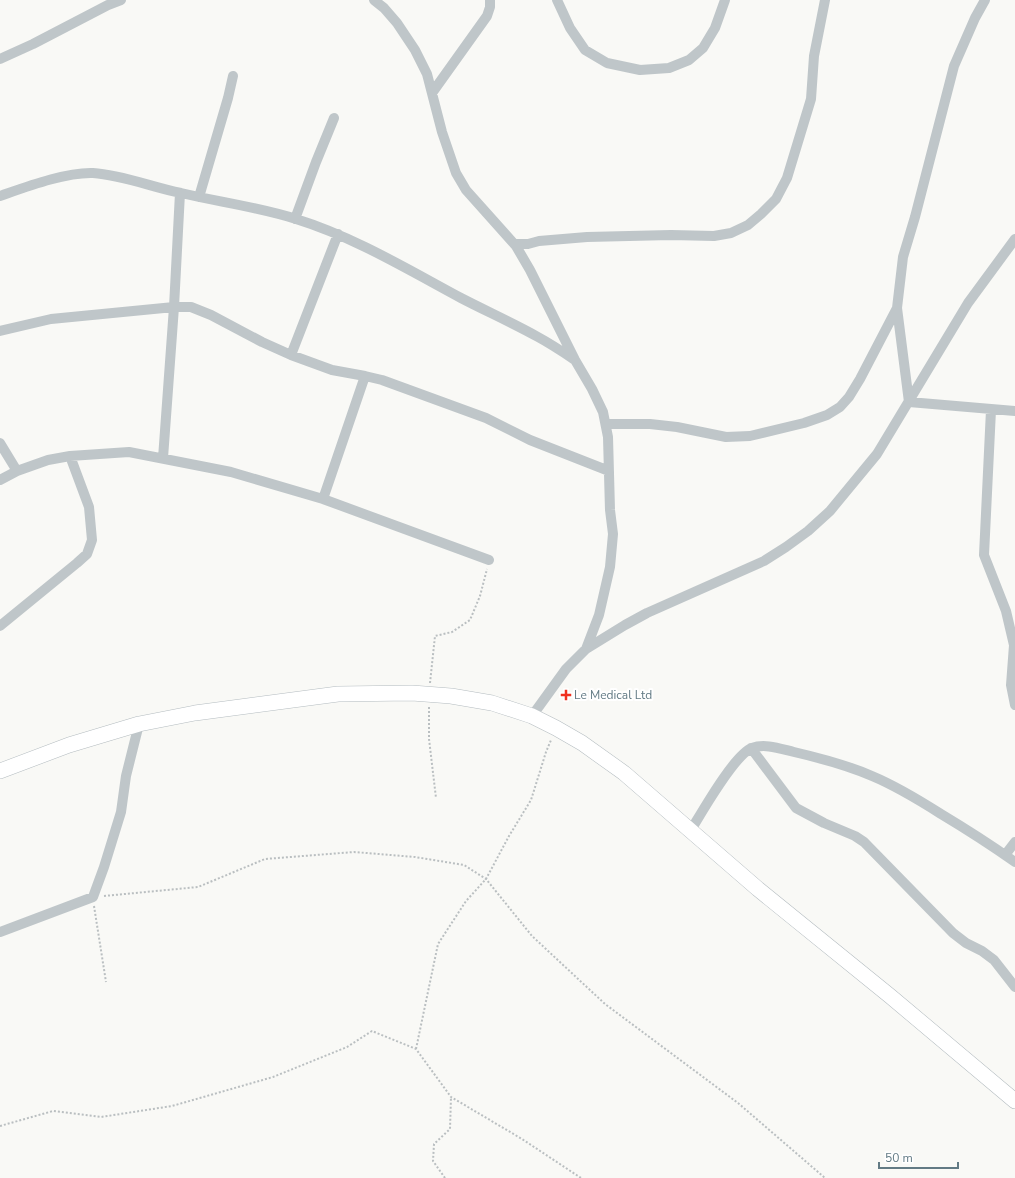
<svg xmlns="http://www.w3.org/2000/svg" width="1015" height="1178" viewBox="0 0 1015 1178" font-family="'Nunito Sans',sans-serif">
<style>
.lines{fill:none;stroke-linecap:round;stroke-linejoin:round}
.secondary-casing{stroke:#b4bcc0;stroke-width:16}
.path{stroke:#babfc1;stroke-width:2;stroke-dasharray:2 2;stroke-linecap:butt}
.minor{stroke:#bfc6c9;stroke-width:10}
.secondary{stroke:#fff;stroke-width:15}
.poi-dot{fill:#f0311f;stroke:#fff;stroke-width:1.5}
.labels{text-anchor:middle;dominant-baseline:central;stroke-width:4;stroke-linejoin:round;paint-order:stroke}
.poi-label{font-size:12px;fill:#627a84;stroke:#fff;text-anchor:start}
</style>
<rect width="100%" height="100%" fill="#f9f9f6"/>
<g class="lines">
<!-- secondary casing -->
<g class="secondary-casing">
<path id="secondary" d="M0 771 69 745 139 724 195 713 338 694 412 693 451 696 492 703 532 716 556 728 582 743 624 773 758 889 890 996 1015 1101"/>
</g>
<!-- path -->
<path class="path" d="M430 683 435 636 452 632 470 620 480 596 487 569
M429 707V739L436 798
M104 896 198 887 265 859 354 852 415 857 464 865 486 879 532 936 605 1004 738 1103 825 1178
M94 906 106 982
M416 1049 438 944 466 901 486 879 509 836 531 800 546 752 551 740
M0 1126 53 1111 101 1117 172 1106 273 1077 347 1047 372 1031 416 1049 451 1097 522 1139 581 1178
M445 1178 433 1161 434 1144 450 1129 451 1097"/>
<!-- minor -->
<path class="minor" d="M374 0 384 8 397 23 415 50 427 74 442 132 456 173 466 190 516 246 530 270 575 360 592 389 603 412 608 437 610 510 613 534 610 567 599 615 586 649 566 669 532 716
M557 0 570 28 585 50 607 63 640 70 669 68 689 60 703 48 715 28 725 0
M985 0 975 18 954 66 915 217 903 257 897 308 909 402 1015 411
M0 59 33 44 108 5 121 0
M432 93 487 16 490 7V0
M0 196C26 187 66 172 93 173 123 175 151 187 181 193 219 202 258 207 296 219 354 237 407 269 461 298 486 311 513 323 538 337 551 344 563 352 575 360
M199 197 228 98 233 76
M295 219 316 162 334 118
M515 244H528L539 241 587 237 671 235 714 236 731 233 748 225 761 214 776 199 787 178 811 99 814 56 825 0
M0 331 51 319 174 307H191L211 315 262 342 291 355 332 370 365 376
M291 355 338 234
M991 410 984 555 1006 611 1014 645 1011 685 1015 705
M606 424H650L677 427 726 437 750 436 804 423 827 415 840 407 849 397 860 379 897 308
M0 443 17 471
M163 458 174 307 180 193
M0 480 17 471 48 460 70 456 129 452 231 472 323 499 365 376 382 380 486 418 530 440 609 471
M323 499 489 560
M0 626 77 563 87 554 92 540 89 507 70 456
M586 649 625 625 647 613 764 561 786 547 808 531 830 511 877 454 968 303 1015 239
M751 748 796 808 824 823 855 836 864 842 953 933 966 943 982 951 994 960 1015 987
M691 830C702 812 734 755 752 748 765 743 781 749 794 752 820 758 847 765 872 776 896 786 919 800 941 814 966 829 991 845 1015 862
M1005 855 1015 842
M0 932 93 897 104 867 121 812 126 776 139 724"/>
<!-- secondary -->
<use href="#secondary" class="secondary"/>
</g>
<!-- markers -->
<path class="poi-dot" d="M564 689h4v4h4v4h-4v4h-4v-4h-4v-4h4z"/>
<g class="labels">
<!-- poi labels -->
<g class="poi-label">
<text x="574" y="695">Le Medical Ltd</text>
</g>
</g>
<!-- scale -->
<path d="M879 1162v6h79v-6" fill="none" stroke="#627a84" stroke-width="2"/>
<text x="885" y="1162" font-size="12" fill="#627a84" stroke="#ffffff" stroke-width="3" paint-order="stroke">50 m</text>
</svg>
